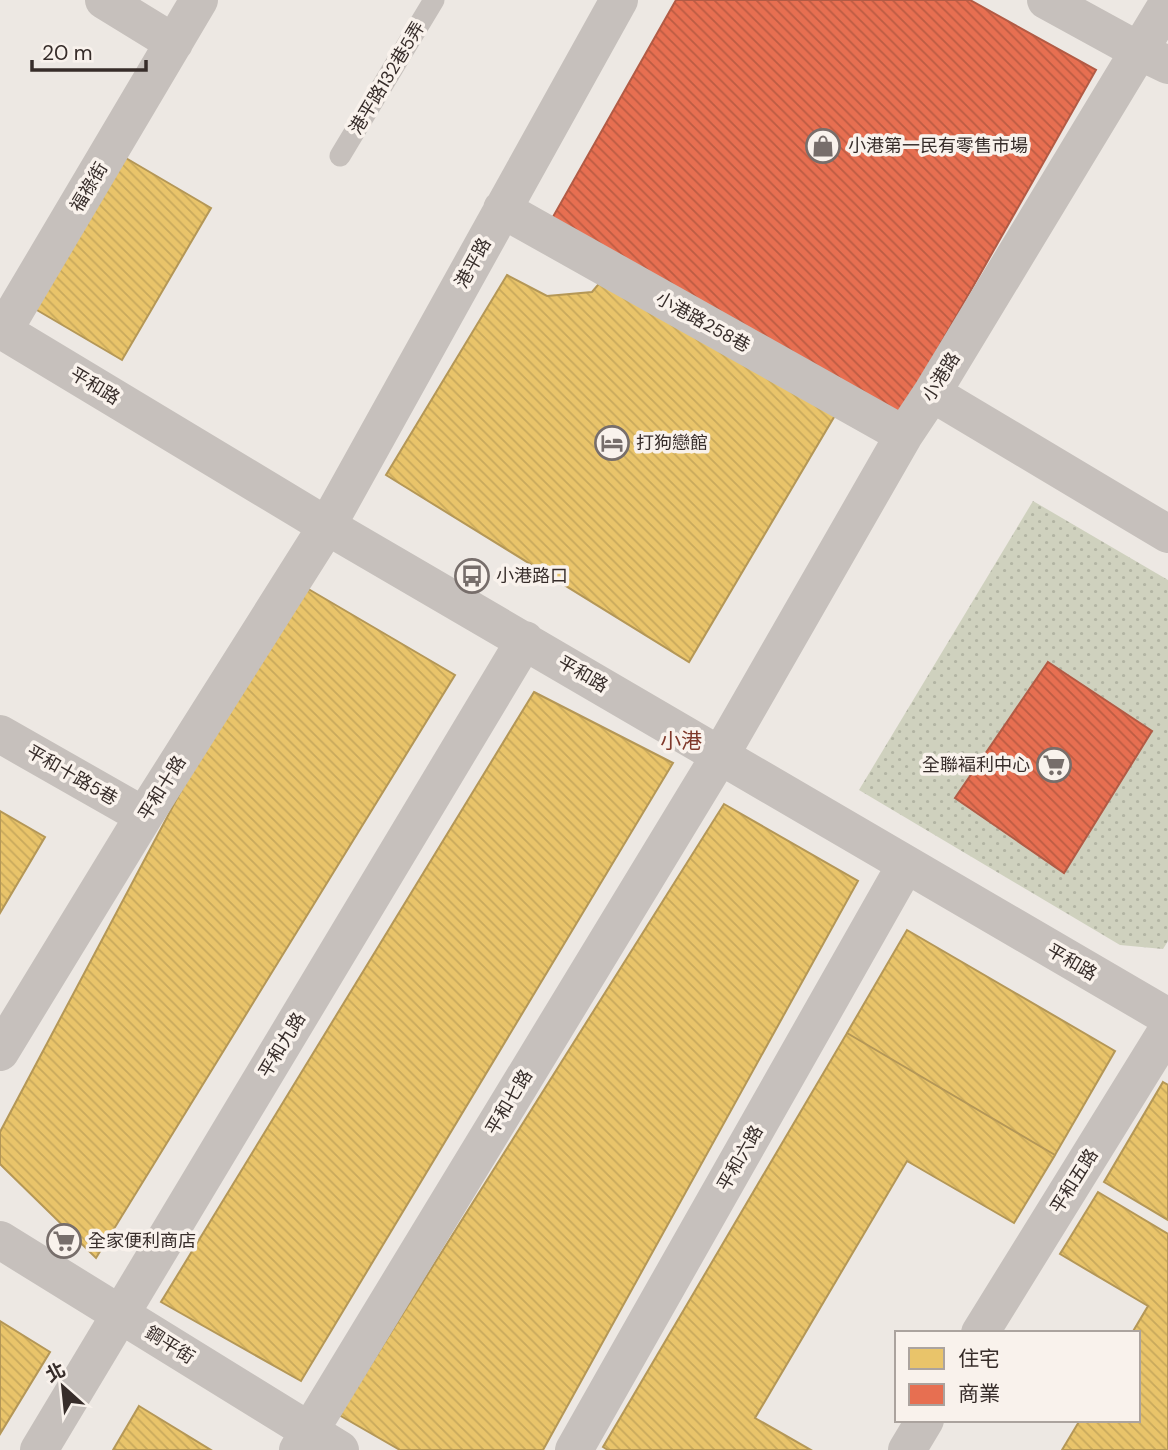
<svg xmlns="http://www.w3.org/2000/svg" width="1168" height="1450" viewBox="0 0 1168 1450" font-family="'DM Sans','Noto Sans TC',sans-serif">
<style>
.grass{fill:url(#grass-dots)}
.homes{fill:url(#homes-back-hatch);stroke:#b49757;stroke-width:2}
.shops{fill:url(#shops-back-hatch);stroke:#b25b45;stroke-width:2}
.lines{fill:none;stroke-linecap:round;stroke-linejoin:round}
.service{stroke:#c6c0bc;stroke-width:21}
.minor{stroke:#c6c0bc;stroke-width:38}
.labels{text-anchor:middle;dominant-baseline:central;stroke-width:7;stroke-linejoin:round;paint-order:stroke}
.street-label{font-size:18px;fill:#372d2a;stroke:#f9f2ec}
.poi-label{font-size:18px;fill:#372d2a;stroke:#f9f2ec;text-anchor:start}
.quarter-label{font-size:21px;fill:#7f382a;stroke:#f9f2ec}
</style>
<defs>
<pattern id="grass-dots" width="8" height="8" patternUnits="userSpaceOnUse" patternTransform="scale(1.75)"><rect width="8" height="8" fill="#cfd1be"/><path d="M2 2h.1M6 6h.1" fill="none" stroke="#b2b4a3" stroke-width="1.8" stroke-linecap="round"/></pattern>
<pattern id="homes-back-hatch" width="6" height="6" patternUnits="userSpaceOnUse" patternTransform="scale(1.75)"><rect width="6" height="6" fill="#e9c46a"/><path d="M-1 5l2 2M0 0l6 6M5-1l2 2" fill="none" stroke="#c8a95c"/></pattern>
<pattern id="shops-back-hatch" width="6" height="6" patternUnits="userSpaceOnUse" patternTransform="scale(1.75)"><rect width="6" height="6" fill="#e76f51"/><path d="M-1 5l2 2M0 0l6 6M5-1l2 2" fill="none" stroke="#bc5c43"/></pattern>
</defs>
<rect width="100%" height="100%" fill="#ede8e3"/>
<!-- grass -->
<path class="grass" d="M1033 501 1168 580V941L1163 949 1120 945 859 790Z"/>
<!-- homes -->
<path class="homes" d="M119 154 211 208 122 360 30 306Z
M507 275 547 296 592 292 603 279 837 412 689 662 386 475Z
M293 580 455 675 96 1258 0 1164V1132Z
M534 692 673 763 301 1381 161 1302Z
M724 804 858 881 543 1450H400L339 1415Z
M0 811 45 837 0 913Z
M907 930 1115 1051 1055 1155 847 1033Z
M847 1033 1055 1155 1014 1223 907 1161 755 1418 811 1450H608L603 1447Z
M1163 1082 1168 1085V1220L1104 1182Z
M1098 1192 1168 1234V1450H1062L1080 1420H1138V1333H1132L1148 1306 1060 1254Z
M0 1321 50 1352 0 1434Z
M139 1406 211 1450H113Z"/>
<!-- shops -->
<path class="shops" d="M676 0H970L1096 70 899 417 550 222Z
M1048 662 1152 731 1064 873 955 798Z"/>
<g class="lines">
<!-- service -->
<path class="service" d="M340 156 434 0"/>
<!-- minor -->
<path class="minor" d="M104 0 174 43
M1046 0 1139 51 1168 65
M502 209 904 435
M0 329 327 526 1168 1017
M3 331 199 0
M932 393 1168 534
M0 734 144 816
M0 1052 144 816 327 526 619 0
M0 1240 340 1450
M980 1333 1168 1029
M39 1450 525 640
M298 1450 721 754 904 435 932 393 1168 3
M574 1450 905 866
M907 1450 925 1420"/>
</g>
<!-- icons -->
<defs>
<g id="shop-ring" transform="scale(1.75)"><circle r="9.5" fill="#f9f2ec" stroke="#776e6b" stroke-width="1.5"/><path d="M-5-2.5h2.3a2.7 3.5 0 0 1 5.4 0H5L5.5 6h-11ZM-1.5-2.5h3a1.5 2.3 0 0 0-3 0Z" fill="#776e6b"/></g>
<g id="hotel-ring" transform="scale(1.75)"><circle r="9.5" fill="#f9f2ec" stroke="#776e6b" stroke-width="1.5"/><path d="M-6-4.5h1.5V1H6V5H4.5V3h-9V5H-6ZM-4 0a1.8 1.8 0 1 1 3.6 0ZM.5 0V-2.5h3Q6-2.5 6 0Z" fill="#776e6b"/></g>
<g id="bus-ring" transform="scale(1.75)"><circle r="9.5" fill="#f9f2ec" stroke="#776e6b" stroke-width="1.5"/><path d="M-5-6H5V4H4V6H2V4H-2V6H-4V4H-5ZM-3.5-4V0h7V-4ZM-3.5 1.2v1.5H-2V1.2ZM2 1.2v1.5H3.5V1.2Z" fill="#776e6b"/></g>
<g id="supermarket-ring" transform="scale(1.75)"><circle r="9.5" fill="#f9f2ec" stroke="#776e6b" stroke-width="1.5"/><path d="M-6-5.5h2.5l.6 2H6L4.5 2H-2.5L-4.4-4H-6ZM-1.5 3.2a1.3 1.3 0 1 0 .1 0ZM3 3.2a1.3 1.3 0 1 0 .1 0Z" fill="#776e6b"/></g>
</defs>
<g fill-rule="evenodd">
<use href="#shop-ring" x="823" y="146"/>
<use href="#hotel-ring" x="612" y="443"/>
<use href="#bus-ring" x="472" y="576"/>
<use href="#supermarket-ring" x="1054" y="765"/>
<use href="#supermarket-ring" x="64" y="1241"/>
</g>
<g class="labels">
<!-- street labels -->
<g class="street-label">
<text transform="translate(387 78) rotate(-59)">港平路132巷5弄</text>
<text transform="translate(89 187) rotate(-59)">福祿街</text>
<text transform="translate(473 263) rotate(-61)">港平路</text>
<text transform="translate(703 322) rotate(29)">小港路258巷</text>
<text transform="translate(941 377) rotate(-58)">小港路</text>
<text transform="translate(95 386) rotate(31)">平和路</text>
<text transform="translate(583 674) rotate(30)">平和路</text>
<text transform="translate(72 775) rotate(30)">平和十路5巷</text>
<text transform="translate(162 788) rotate(-58)">平和十路</text>
<text transform="translate(1072 962) rotate(30)">平和路</text>
<text transform="translate(282 1045) rotate(-59)">平和九路</text>
<text transform="translate(509 1102) rotate(-59)">平和七路</text>
<text transform="translate(740 1158) rotate(-60)">平和六路</text>
<text transform="translate(1074 1181) rotate(-58)">平和五路</text>
<text transform="translate(170 1345) rotate(32)">鋼平街</text>
</g>
<!-- poi labels -->
<g class="poi-label">
<text x="848" y="146">小港第一民有零售市場</text>
<text x="636" y="443">打狗戀館</text>
<text x="496" y="576">小港路口</text>
<text x="1030" y="765" text-anchor="end">全聯褔利中心</text>
<text x="88" y="1241">全家便利商店</text>
</g>
<!-- quarter labels -->
<g class="quarter-label">
<text x="681" y="741">小港</text>
</g>
</g>
<!-- legend -->
<rect x="895" y="1331" width="245" height="91" fill="#f9f2ec" stroke="#aba39e" stroke-width="2"/>
<rect x="909" y="1348" width="35" height="21" fill="#e9c46a" stroke="#aba39e" stroke-width="2"/>
<text x="958" y="1366" font-size="21" fill="#372d2a">住宅</text>
<rect x="909" y="1384" width="35" height="21" fill="#e76f51" stroke="#aba39e" stroke-width="2"/>
<text x="958" y="1401" font-size="21" fill="#372d2a">商業</text>
<!-- north arrow -->
<g transform="translate(63 1387) rotate(333)" stroke="#f9f2ec" stroke-width="5" paint-order="stroke">
<path d="M0-5L12 26L0 18L-12 26Z" fill="#372d2a"/>
<text y="-10" font-size="19" font-weight="bold" text-anchor="middle" fill="#372d2a">北</text>
</g>
<!-- scale -->
<path d="M32 60v10h114v-10" fill="none" stroke="#372d2a" stroke-width="3.5"/>
<text x="42" y="60" font-size="21" fill="#372d2a" stroke="#f9f2ec" stroke-width="5" paint-order="stroke">20 m</text>
</svg>
